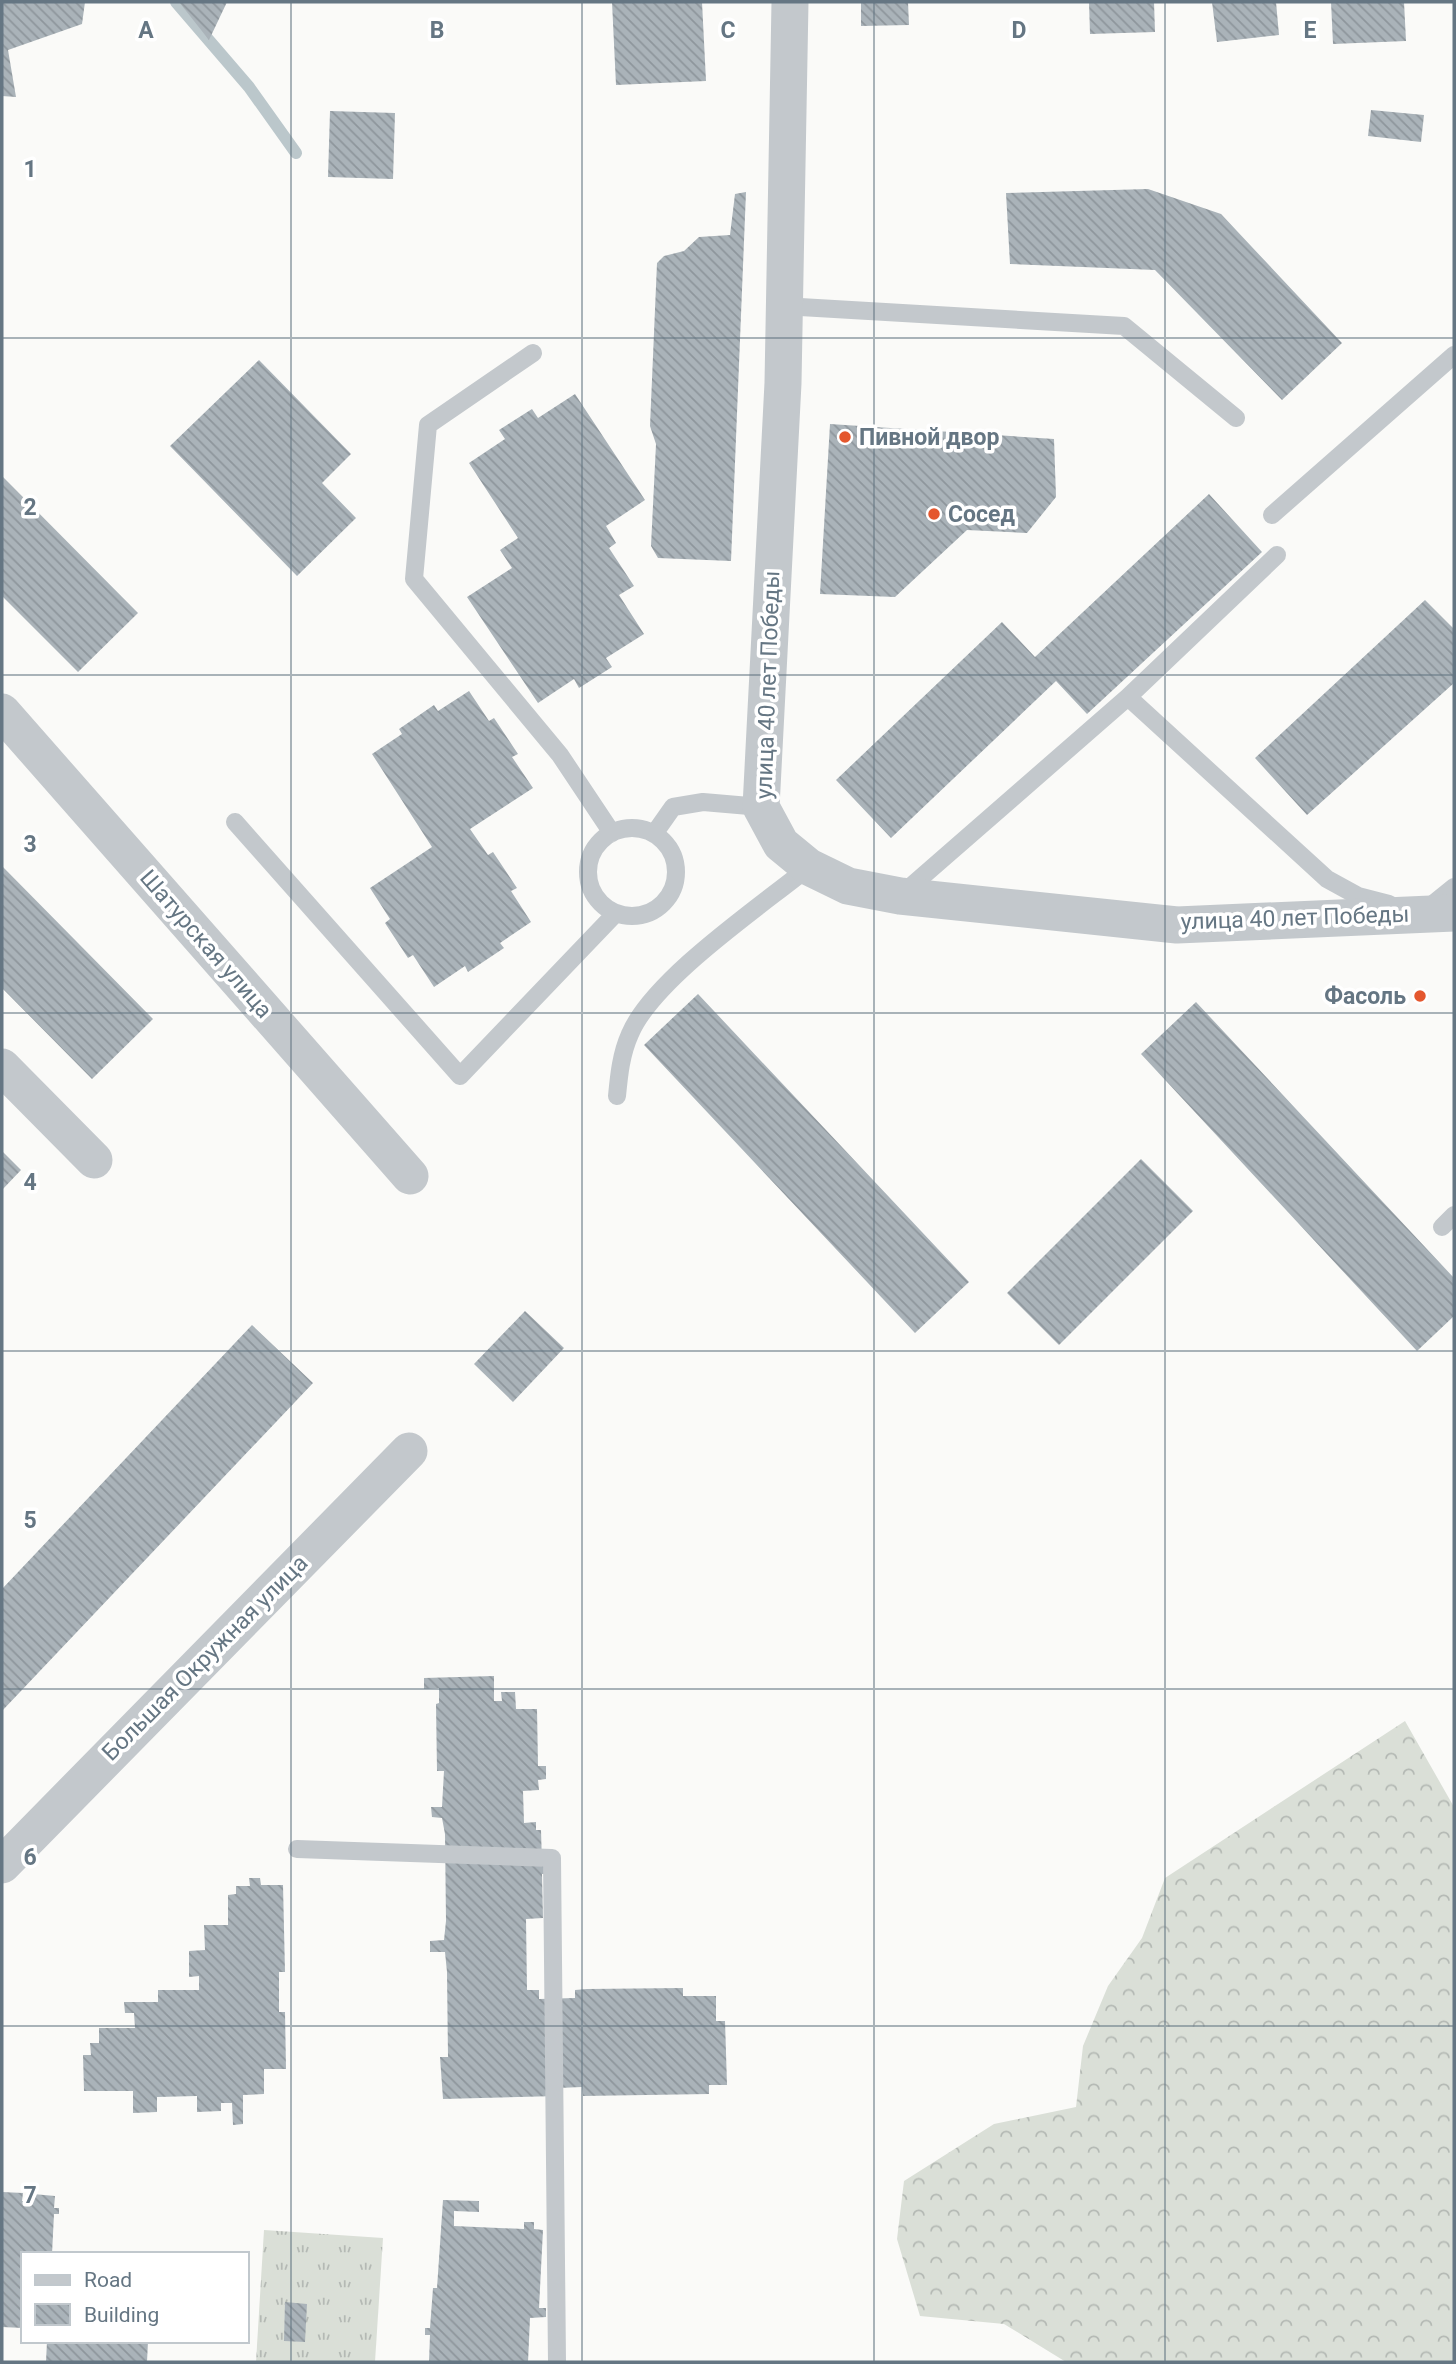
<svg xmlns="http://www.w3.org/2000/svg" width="1456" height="2364" viewBox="0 0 1456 2364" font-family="Roboto,sans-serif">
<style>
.grass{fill:url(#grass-tufts)}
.forest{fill:url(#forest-crowns)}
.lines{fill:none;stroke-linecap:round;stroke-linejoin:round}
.stream{stroke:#bbc7cb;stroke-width:12}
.building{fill:url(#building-back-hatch)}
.service{stroke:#c3c8cc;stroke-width:18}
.minor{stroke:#c3c8cc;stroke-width:37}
.grid{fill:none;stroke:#657683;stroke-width:2;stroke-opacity:0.55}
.poi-dot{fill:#e4572e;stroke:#fff;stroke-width:2.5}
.labels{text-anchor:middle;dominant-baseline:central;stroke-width:7;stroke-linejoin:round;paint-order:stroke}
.poi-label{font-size:23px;font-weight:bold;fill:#657683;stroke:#fff;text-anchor:start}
.street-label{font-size:23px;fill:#657683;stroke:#fff}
.grid-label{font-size:23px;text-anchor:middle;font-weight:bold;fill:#657683;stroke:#fff;stroke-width:7;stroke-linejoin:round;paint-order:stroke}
</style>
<defs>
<pattern id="grass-tufts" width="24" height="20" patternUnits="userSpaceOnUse" patternTransform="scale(1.75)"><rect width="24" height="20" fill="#dadfd7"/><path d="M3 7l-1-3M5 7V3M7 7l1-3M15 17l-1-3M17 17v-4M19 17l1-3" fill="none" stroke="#b4b9b4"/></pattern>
<pattern id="forest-crowns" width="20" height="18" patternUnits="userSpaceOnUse" patternTransform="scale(1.75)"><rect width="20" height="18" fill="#dadfd7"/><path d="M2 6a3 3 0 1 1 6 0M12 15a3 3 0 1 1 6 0" fill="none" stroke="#b4b9b4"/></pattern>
<pattern id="building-back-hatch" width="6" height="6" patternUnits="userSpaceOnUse" patternTransform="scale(1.75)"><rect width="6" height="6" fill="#aab3b9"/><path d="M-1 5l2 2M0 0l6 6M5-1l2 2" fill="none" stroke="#8e969c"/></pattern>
</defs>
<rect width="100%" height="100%" fill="#fafaf8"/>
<!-- grass -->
<path class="grass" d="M264 2230 383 2238 375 2362H256Z"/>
<!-- forest -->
<path class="forest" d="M1405 1721 1454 1807V2362H1066L1004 2324 920 2316 897 2239 904 2181 994 2124 1076 2107 1083 2046 1108 1986 1142 1938 1165 1878Z"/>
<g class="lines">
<!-- stream -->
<path class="stream" d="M176 2 249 87 296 153"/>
</g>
<!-- building -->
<path class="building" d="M2 2H85L82 24 8 50 16 97 2 96Z
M179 2H227L209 40Z
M612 2H702L706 81 616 85Z
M861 2H908L909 25 861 26Z
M1089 2H1154L1155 32 1090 34Z
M1212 2H1276L1279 35 1217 42Z
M1331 2H1404L1406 41 1333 44Z
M1371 110 1424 115 1421 142 1368 136Z
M330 111 395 113 393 179 328 177Z
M1148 189 1221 214 1342 343 1282 400 1155 270 1010 264 1006 193Z
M746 192 731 561 658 558 651 546 656 444 650 426 657 263 664 256 684 251 699 237 730 235 735 194Z
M259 360 351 454 322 483 356 518 297 576 170 446Z
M575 394 645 500 606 526 616 543 609 548 634 586 619 595 644 634 606 658 612 667 579 688 574 679 538 703 467 597 512 568 500 550 518 538 469 463 505 439 499 430 532 409 538 418Z
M830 424 1054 439 1056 497 1027 533 967 530 895 597 820 594Z
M2 476 138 613 78 672 2 596Z
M1209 494 1262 552 1087 714 1056 681 891 838 836 780 1002 622 1035 657Z
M1425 600 1454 629V683L1307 815 1255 758Z
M469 691 489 721 494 718 518 754 512 757 533 788 470 829 488 855 493 852 517 888 511 891 531 922 500 943 504 948 468 972 465 966 434 987 413 955 408 958 385 923 390 919 370 888 432 847 372 754 402 734 399 729 434 705 438 711Z
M2 866 153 1019 92 1079 2 988Z
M698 994 969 1282 915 1333 644 1045Z
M1196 1002 1454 1278V1316L1417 1351 1141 1054Z
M2 1151 21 1170 2 1190Z
M1141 1159 1193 1211 1059 1345 1007 1293Z
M525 1311 564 1348 513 1402 474 1364Z
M252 1325 313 1383 2 1711V1589Z
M494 1676V1701H502L501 1692H515L516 1709H537L538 1766H546V1779L538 1780 539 1790 523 1791 524 1823 536 1822V1830H541L542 1864 549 1874H542L543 1918 526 1919 527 1990H539V1999L575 1998V1990L587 1989 683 1988V1996H716V2021H725L727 2085H709V2094L583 2096 582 2087 558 2088V2096L443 2099 440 2057H448L447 1972 445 1952H430V1941L444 1940 446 1921 445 1834 442 1818 432 1817 431 1807H442L444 1771H437L436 1704 439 1703V1688L424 1689V1678Z
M249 1878H260L261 1885H283L285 1972H279V2012H285L286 2069H264V2094L243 2095V2124L233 2125 232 2103H221V2111L197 2112V2096L157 2097V2112L133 2113V2091H84L83 2055H91L90 2043H99V2028H135L134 2013H125L124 2002H158V1990H199V1976L189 1977V1951L205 1950 204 1925H228V1895L236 1894V1886H250Z
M2 2192 23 2193 22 2201H33V2194L55 2196 54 2208H59V2214H54L52 2254H23V2328L2 2327Z
M443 2200 479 2201V2212L454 2211V2226L524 2229V2222H534V2229L543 2230 539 2308H546V2317L530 2318 528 2362H429L430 2335H425V2328H430L433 2288H437Z
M285 2302 307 2304 305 2342 284 2341Z
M47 2341H148L147 2362H46Z"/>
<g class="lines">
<!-- service -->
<path class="service" d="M783 306 1124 326 1236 418
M533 353 428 425 414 579 560 755 612 833
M1272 515 1454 355
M1277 555 1128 697 1327 879 1358 896 1389 904
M235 822 460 1076 616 913
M588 872a44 44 0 1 1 88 0a44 44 0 1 1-88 0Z
M654 834 673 807 703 802 761 807
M901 895 1128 697
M1428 908 1454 887
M617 1096C619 1075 621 1054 630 1034 653 979 761 906 809 867
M1442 1227 1454 1215
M297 1849 552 1858 557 2362"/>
<!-- minor -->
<path class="minor" d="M790 2 783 383 761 807 781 844 809 867 848 886 900 896 1177 925 1454 913
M2 712 410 1176
M2 1067 94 1160
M2 1865 409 1451"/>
</g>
<!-- grid -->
<path class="grid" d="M291 2V2362M582 2V2362M874 2V2362M1165 2V2362M2 338H1454M2 675H1454M2 1013H1454M2 1351H1454M2 1689H1454M2 2026H1454"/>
<!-- markers -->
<g class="poi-dot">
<circle cx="845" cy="437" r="7"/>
<circle cx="934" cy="514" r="7"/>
<circle cx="1420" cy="996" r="7"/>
</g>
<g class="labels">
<!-- poi labels -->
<g class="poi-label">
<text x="859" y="437">Пивной двор</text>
<text x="948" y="514">Сосед</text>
<text x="1406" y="996" text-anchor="end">Фасоль</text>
</g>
<!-- street labels -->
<g class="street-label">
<text transform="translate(768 685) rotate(-88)">улица 40 лет Победы</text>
<text transform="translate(1295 918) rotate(-2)">улица 40 лет Победы</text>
<text transform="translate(206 944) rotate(49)">Шатурская улица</text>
<text transform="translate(205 1658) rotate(-45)">Большая Окружная улица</text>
</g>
</g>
<g class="grid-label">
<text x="146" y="38">A</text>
<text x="437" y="38">B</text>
<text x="728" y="38">C</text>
<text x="1019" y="38">D</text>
<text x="1310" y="38">E</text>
<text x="30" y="177">1</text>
<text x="30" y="515">2</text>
<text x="30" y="852">3</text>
<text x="30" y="1190">4</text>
<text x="30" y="1528">5</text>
<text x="30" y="1865">6</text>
<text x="30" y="2203">7</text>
</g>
<!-- border -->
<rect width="1456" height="2364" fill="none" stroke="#657683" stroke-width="7"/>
<!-- legend -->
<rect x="21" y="2252" width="228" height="91" fill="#ffffff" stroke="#c1c8cd" stroke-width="2"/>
<rect x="35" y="2275" width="35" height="10" fill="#c3c8cc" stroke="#c1c8cd" stroke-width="2"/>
<text x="84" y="2287" font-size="21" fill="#657683">Road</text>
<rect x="35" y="2304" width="35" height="21" fill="url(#building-back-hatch)" stroke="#c1c8cd" stroke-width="2"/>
<text x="84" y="2322" font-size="21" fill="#657683">Building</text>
</svg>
